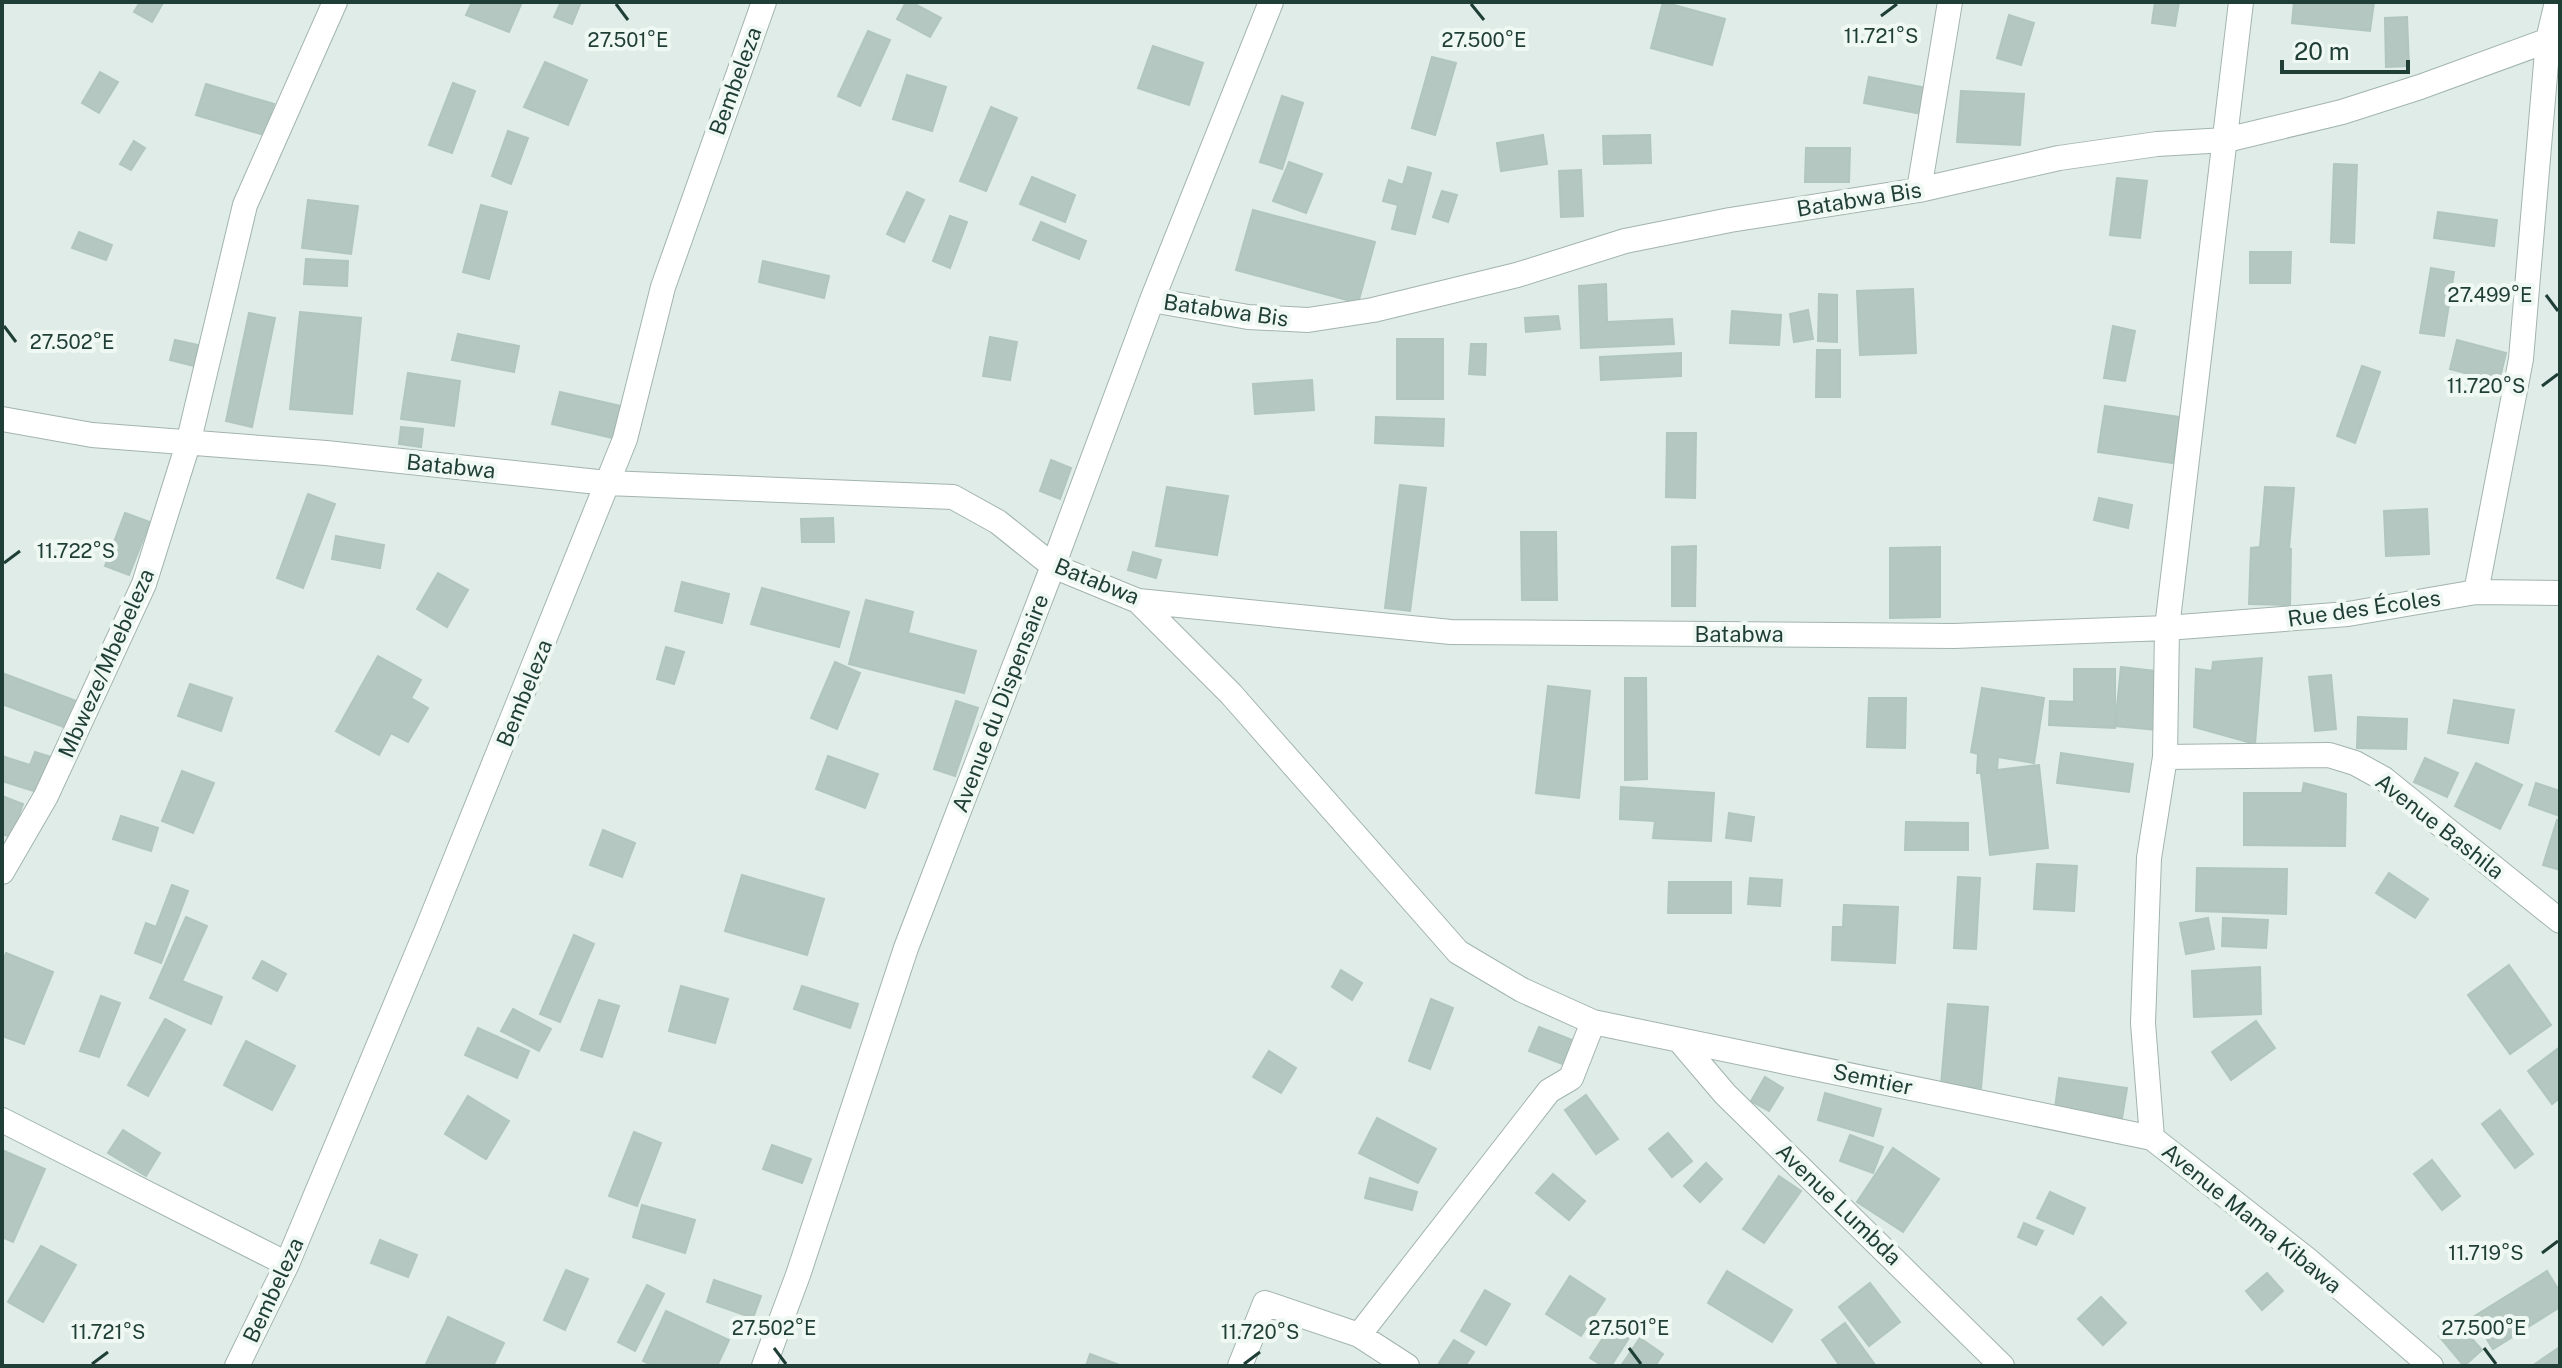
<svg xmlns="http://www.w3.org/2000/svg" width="2562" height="1368" viewBox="0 0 2562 1368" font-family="'Public Sans',sans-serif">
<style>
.building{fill:#b4c7c0;stroke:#b1c6be;stroke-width:2}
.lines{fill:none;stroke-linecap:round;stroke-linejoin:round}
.minor-casing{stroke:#a2b4ae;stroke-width:26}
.minor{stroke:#fff;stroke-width:24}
.ticks{fill:none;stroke:#1f3e36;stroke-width:3}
.labels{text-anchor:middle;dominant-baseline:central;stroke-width:8;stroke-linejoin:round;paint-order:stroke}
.street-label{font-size:22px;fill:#1f3e36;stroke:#f0f8f4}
.ticks-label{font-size:20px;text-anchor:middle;fill:#1f3e36;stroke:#f0f8f4;stroke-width:8;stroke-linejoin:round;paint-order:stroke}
</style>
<rect width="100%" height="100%" fill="#dfece7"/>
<!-- building -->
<path class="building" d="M140 2 163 3 152 22 134 12Z
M472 2H522L509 32 466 15Z
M561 2H581L572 24 554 17Z
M906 2H911L941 18 930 37 897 19Z
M1663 2 1725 19 1712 65 1651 48Z
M2155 2H2179L2175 26 2152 23Z
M2294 2H2374L2370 31 2292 23Z
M2009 15 2034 23 2021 65 1997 58Z
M2407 17 2409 66 2386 67 2385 18Z
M868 31 890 40 860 106 838 96Z
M1153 46 1203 63 1189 105 1138 88Z
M1432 57 1456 63 1435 135 1412 128Z
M545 62 587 80 568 125 524 107Z
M100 72 118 82 99 113 82 103Z
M907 75 946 87 932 131 893 119Z
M1869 77 1927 88 1922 114 1864 103Z
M453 83 475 91 452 153 429 145Z
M206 84 274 104 264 135 196 115Z
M1961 91 2024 94 2020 145 1957 142Z
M1282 96 1303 103 1282 169 1260 162Z
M991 107 1017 118 986 191 960 181Z
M508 131 528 138 511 184 492 176Z
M1543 135 1547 164 1501 171 1497 143Z
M1650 135 1651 163 1604 164 1603 136Z
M134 141 145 148 131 170 120 164Z
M1806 148H1850L1849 182H1805Z
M1289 162 1322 174 1306 213 1273 201Z
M2334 164 2357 165 2354 243 2331 242Z
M1408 167 1431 173 1415 234 1392 229 1398 205 1383 201 1389 180 1403 185Z
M1581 170 1583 216 1561 217 1559 171Z
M1032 177 1075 195 1065 222 1020 204Z
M2117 178 2147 181 2140 238 2110 235Z
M1442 191 1457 195 1448 222 1433 217Z
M907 192 924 200 904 242 887 234Z
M308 200 358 206 351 254 302 248Z
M481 205 507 212 489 279 463 272Z
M1253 210 1375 242 1358 303 1236 270Z
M2438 212 2497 220 2494 246 2434 238Z
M950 216 967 222 950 268 933 261Z
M1041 222 1086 241 1079 259 1033 240Z
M79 232 112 245 106 260 72 248Z
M2250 252H2291L2290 283H2250Z
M306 259 348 261 347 286 304 284Z
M763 261 829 276 824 298 759 282Z
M2431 268 2454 272 2444 336 2420 333Z
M1606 284 1607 322 1672 319 1674 344 1581 348 1579 286Z
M1913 289 1916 353 1860 355 1857 291Z
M1819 294 1837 295V342L1818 341Z
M1808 310 1813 339 1794 342 1790 314Z
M1732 311 1781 315 1779 345 1730 343Z
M300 312 361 318 352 414 290 409Z
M249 313 275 318 252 427 226 421Z
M1558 316 1560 329 1526 332 1525 318Z
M2113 326 2135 331 2125 381 2104 378Z
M458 334 519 346 514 372 452 360Z
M990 337 1017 342 1010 380 983 376Z
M1397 339H1443V399H1397Z
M175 340 198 345 194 366 170 360Z
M2457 340 2506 353 2499 382 2450 369Z
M1471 344H1486L1485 375 1469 374Z
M1817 350H1840V397H1816Z
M1681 353V376L1601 380 1600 357Z
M2362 366 2380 372 2355 443 2337 436Z
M408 373 460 381 454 426 401 419Z
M1312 380 1314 410 1255 414 1253 384Z
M560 392 625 407 617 439 552 424Z
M2105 406 2180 417 2173 463 2098 452Z
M1376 417 1444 419 1443 446 1375 443Z
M401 427 423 429 421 447 399 444Z
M1667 433H1696L1695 498 1666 497Z
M1051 460 1071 468 1060 499 1040 491Z
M1400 485 1426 488 1410 611 1385 608Z
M1167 487 1228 496 1217 555 1156 546Z
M2265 487 2294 488 2289 549H2291L2290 605 2249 604 2251 548 2260 547Z
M308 494 335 504 303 588 277 578Z
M2099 498 2132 505 2128 528 2094 520Z
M2427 509 2429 554 2386 556 2384 511Z
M125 513 150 522 129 575 105 566Z
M833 518 834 542H802L801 519Z
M1521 532H1556L1557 600H1522Z
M336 536 384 545 380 568 332 559Z
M1696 546 1695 606H1672V547Z
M1940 547V617L1890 618V548Z
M1133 552 1161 560 1156 578 1128 570Z
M438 573 468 590 447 627 417 609Z
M682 582 729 594 722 623 675 611Z
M762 588 849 612 839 647 751 624Z
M866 600 913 612 908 633 976 651 964 693 849 664Z
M666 647 684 652 674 684 657 679Z
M378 656 421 680 411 698 428 708 408 742 391 733 379 755 336 731Z
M2262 658 2255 744 2194 727 2196 669 2212 671 2213 662Z
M835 662 860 673 837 729 811 718Z
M2121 667 2163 672 2157 730 2115 726Z
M2074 669H2115V728L2049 725 2050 701 2074 702Z
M2 673 79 702 69 729 2 704Z
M2331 675 2336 729 2315 731 2309 677Z
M1625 678H1646L1647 779 1625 780Z
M190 684 232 698 221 731 178 716Z
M1548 686 1590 691 1579 798 1536 793Z
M1982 688 2044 698 2034 763 1998 757 1997 770 2039 765 2048 848 1990 855 1981 773H1977L1978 754 1971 752Z
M1869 698H1906L1905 748 1867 747Z
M2454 700 2514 710 2508 743 2448 733Z
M956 701 978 708 955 776 934 769Z
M2358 717 2407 719 2406 749 2357 748Z
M35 752 54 758 43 794 2 781V756L30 765Z
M2061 753 2133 764 2129 792 2057 783Z
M828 756 878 774 865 808 816 789Z
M2425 758 2458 773 2447 797 2414 782Z
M2476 763 2522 785 2500 829 2455 806Z
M182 771 214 783 193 833 162 821Z
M2304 783 2346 794 2345 846 2244 845V793H2302Z
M2536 783 2560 791V816L2529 805Z
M1621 787 1714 793 1711 841 1653 838 1655 821 1620 819Z
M2 796 23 804 11 837 2 834Z
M1729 813 1754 817 1751 841 1726 838Z
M121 816 158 828 151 851 113 839Z
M2557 820 2560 821V870L2543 865Z
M1906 822 1968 823V850H1905Z
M603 830 635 843 622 877 590 865Z
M2037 864 2077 866 2074 911 2034 909Z
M2197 868 2287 869 2286 914 2196 911Z
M2389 873 2428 899 2415 918 2376 893Z
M742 875 824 899 807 955 725 931Z
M1958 877 1980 878 1976 949 1954 948Z
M1750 878 1782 880 1780 906 1748 904Z
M1669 882H1731V913H1668Z
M172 885 188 891 161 963 135 953 146 923 156 927Z
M1844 905 1898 907 1895 963 1832 960 1833 927H1843Z
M186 917 207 926 182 981 222 997 211 1024 150 998Z
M2208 918 2214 949 2186 954 2180 923Z
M2223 918 2268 920 2266 948 2222 946Z
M574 935 594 944 560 1022 540 1014Z
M6 953 53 972 24 1044 2 1036V963Z
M262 961 286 974 277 991 253 978Z
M2509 965 2551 1025 2510 1054 2468 995Z
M2260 967 2261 1014 2194 1017 2192 971Z
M1341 970 1362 983 1352 1000 1332 987Z
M681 986 728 999 715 1043 669 1031Z
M802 986 858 1004 850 1028 794 1009Z
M101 996 120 1003 99 1057 80 1051Z
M1431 999 1453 1008 1430 1069 1409 1061Z
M599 1000 619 1006 602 1057 581 1050Z
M1948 1004 1988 1007 1981 1088 1941 1085Z
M513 1009 551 1029 539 1051 501 1031Z
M165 1019 185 1030 148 1096 128 1085Z
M2256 1021 2275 1048 2231 1080 2212 1052Z
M1539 1027 1585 1045 1575 1069 1529 1051Z
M478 1028 529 1051 517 1078 465 1055Z
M246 1041 295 1066 272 1110 224 1085Z
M2560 1047V1098L2552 1104 2528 1071Z
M1269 1051 1296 1068 1281 1093 1253 1077Z
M1765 1077 1783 1088 1769 1111 1751 1101Z
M2059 1078 2127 1088 2122 1118 2055 1108Z
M1825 1093 1881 1109 1873 1136 1818 1120Z
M1586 1095 1618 1139 1596 1154 1565 1110Z
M468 1096 509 1121 486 1159 445 1134Z
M2500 1110 2533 1154 2515 1168 2482 1124Z
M1377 1118 1436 1149 1418 1183 1359 1153Z
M123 1130 160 1153 146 1176 108 1153Z
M634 1132 661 1143 637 1206 609 1196Z
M1668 1133 1692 1161 1672 1177 1649 1149Z
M1850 1135 1883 1147 1873 1173 1840 1161Z
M772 1145 811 1159 802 1183 763 1169Z
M1893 1148 1939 1179 1903 1232 1857 1202Z
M2 1150 45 1169 13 1242 2 1237Z
M2432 1160 2460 1196 2442 1210 2414 1174Z
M1706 1163 1722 1179 1700 1202 1684 1186Z
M1553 1174 1585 1201 1569 1220 1536 1193Z
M1779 1176 1801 1191 1764 1243 1743 1229Z
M1370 1178 1417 1192 1412 1210 1365 1198Z
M2050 1192 2085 1208 2073 1234 2037 1218Z
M642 1205 695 1220 685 1253 633 1237Z
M2024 1223 2043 1231 2036 1245 2018 1237Z
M380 1240 417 1255 408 1277 371 1263Z
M41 1246 76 1265 43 1322 8 1302Z
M566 1270 588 1279 565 1330 544 1320Z
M1727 1271 1792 1310 1772 1342 1708 1303Z
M2547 1271 2560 1292V1307L2493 1349 2473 1317Z
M2267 1273 2283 1291 2262 1310 2246 1291Z
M1570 1276 1605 1299 1581 1336 1546 1314Z
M714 1280 761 1296 753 1318 707 1302Z
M1870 1283 1900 1322 1869 1346 1839 1307Z
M647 1285 664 1294 635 1351 618 1342Z
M1485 1290 1510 1304 1486 1345 1461 1331Z
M2101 1297 2126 1323 2103 1345 2078 1319Z
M666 1311 729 1340 717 1366H654L643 1361Z
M448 1317 504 1343 493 1366H425Z
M1616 1318 1634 1330 1611 1366H1603L1590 1358Z
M2456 1321 2482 1350 2464 1366 2439 1336Z
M1845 1323 1875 1365 1873 1366H1840L1822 1340Z
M1640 1338 1663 1354 1655 1366H1621Z
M1454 1340 1474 1352 1465 1366H1443L1439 1363Z
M2560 1347V1366H2532Z
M1090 1354 1122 1366H1086Z"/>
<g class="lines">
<!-- minor casing -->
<g class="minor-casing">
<path id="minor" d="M2241 2 2167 628 2165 757 2149 858 2143 1023 2152 1138 2309 1261 2431 1366
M1919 190 1950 2
M1152 300 1248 317 1308 320 1373 310 1517 275 1625 241 1730 220 1919 190 2059 158 2157 144 2226 140 2342 112 2420 87 2560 36
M2 419 92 435 326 453 607 483 953 497 998 522 1053 566 1138 601 1451 632 1954 636 2167 628 2348 614 2476 592 2560 593
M2476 592 2521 359 2548 40 2557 2
M1138 601 1231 694 1458 952 1522 990 1593 1022 2152 1138
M2165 757 2329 755 2355 763 2384 779 2560 921
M2 872 46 796 144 584 188 444 245 205 335 2
M1679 1040 1725 1094 2002 1366
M2 1120 287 1264
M1359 1335 1549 1091 1571 1078 1593 1022
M237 1366 287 1264 426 932 625 439 663 287 764 2
M764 1366 798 1275 906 948 1053 566 1152 300 1271 2
M1240 1366 1265 1303 1359 1335 1407 1366"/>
</g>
<!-- minor -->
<use href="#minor" class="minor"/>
</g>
<!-- ticks -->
<path class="ticks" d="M616 4 628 20M1471 4 1484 20M1881 16 1897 4M2546 295 2558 311M4 326 16 342M2542 386 2558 374M4 563 20 551M2542 1253 2558 1241M774 1348 786 1364M1629 1348 1641 1364M2484 1348 2496 1364M92 1364 108 1352M1244 1364 1260 1352"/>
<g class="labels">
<!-- street labels -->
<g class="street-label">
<text transform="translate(735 81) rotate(-70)">Bembeleza</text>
<text transform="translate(1859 199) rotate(-9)">Batabwa Bis</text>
<text transform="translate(1226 310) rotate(8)">Batabwa Bis</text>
<text transform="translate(451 466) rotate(6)">Batabwa</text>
<text transform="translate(1097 581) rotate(22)">Batabwa</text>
<text transform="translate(2364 608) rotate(-8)">Rue des Écoles</text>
<text x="1739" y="634">Batabwa</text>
<text transform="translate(106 663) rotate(-66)">Mbweze/Mbebeleza</text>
<text transform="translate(524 693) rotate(-68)">Bembeleza</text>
<text transform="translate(1000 703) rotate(-69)">Avenue du Dispensaire</text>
<text transform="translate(2440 826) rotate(38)">Avenue Bashila</text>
<text transform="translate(1873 1079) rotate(12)">Semtier</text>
<text transform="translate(1839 1204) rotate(44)">Avenue Lumbda</text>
<text transform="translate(2252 1218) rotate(39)">Avenue Mama Kibawa</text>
<text transform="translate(273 1290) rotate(-65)">Bembeleza</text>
</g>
</g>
<g class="ticks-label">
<text x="1881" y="43">11.721°S</text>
<text x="628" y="47">27.501°E</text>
<text x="1484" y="47">27.500°E</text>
<text x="2490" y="302">27.499°E</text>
<text x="72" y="349">27.502°E</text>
<text x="2486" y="393">11.720°S</text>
<text x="76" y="558">11.722°S</text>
<text x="2486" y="1260">11.719°S</text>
<text x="774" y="1335">27.502°E</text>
<text x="1629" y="1335">27.501°E</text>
<text x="2484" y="1335">27.500°E</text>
<text x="108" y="1339">11.721°S</text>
<text x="1260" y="1339">11.720°S</text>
</g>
<!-- border -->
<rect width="2562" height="1368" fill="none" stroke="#1f3e36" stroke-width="8"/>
<!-- scale -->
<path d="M2282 60v12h126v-12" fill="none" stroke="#1f3e36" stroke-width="4"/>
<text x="2294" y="60" font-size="24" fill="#1f3e36" stroke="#f0f8f4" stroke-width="6" paint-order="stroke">20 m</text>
</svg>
